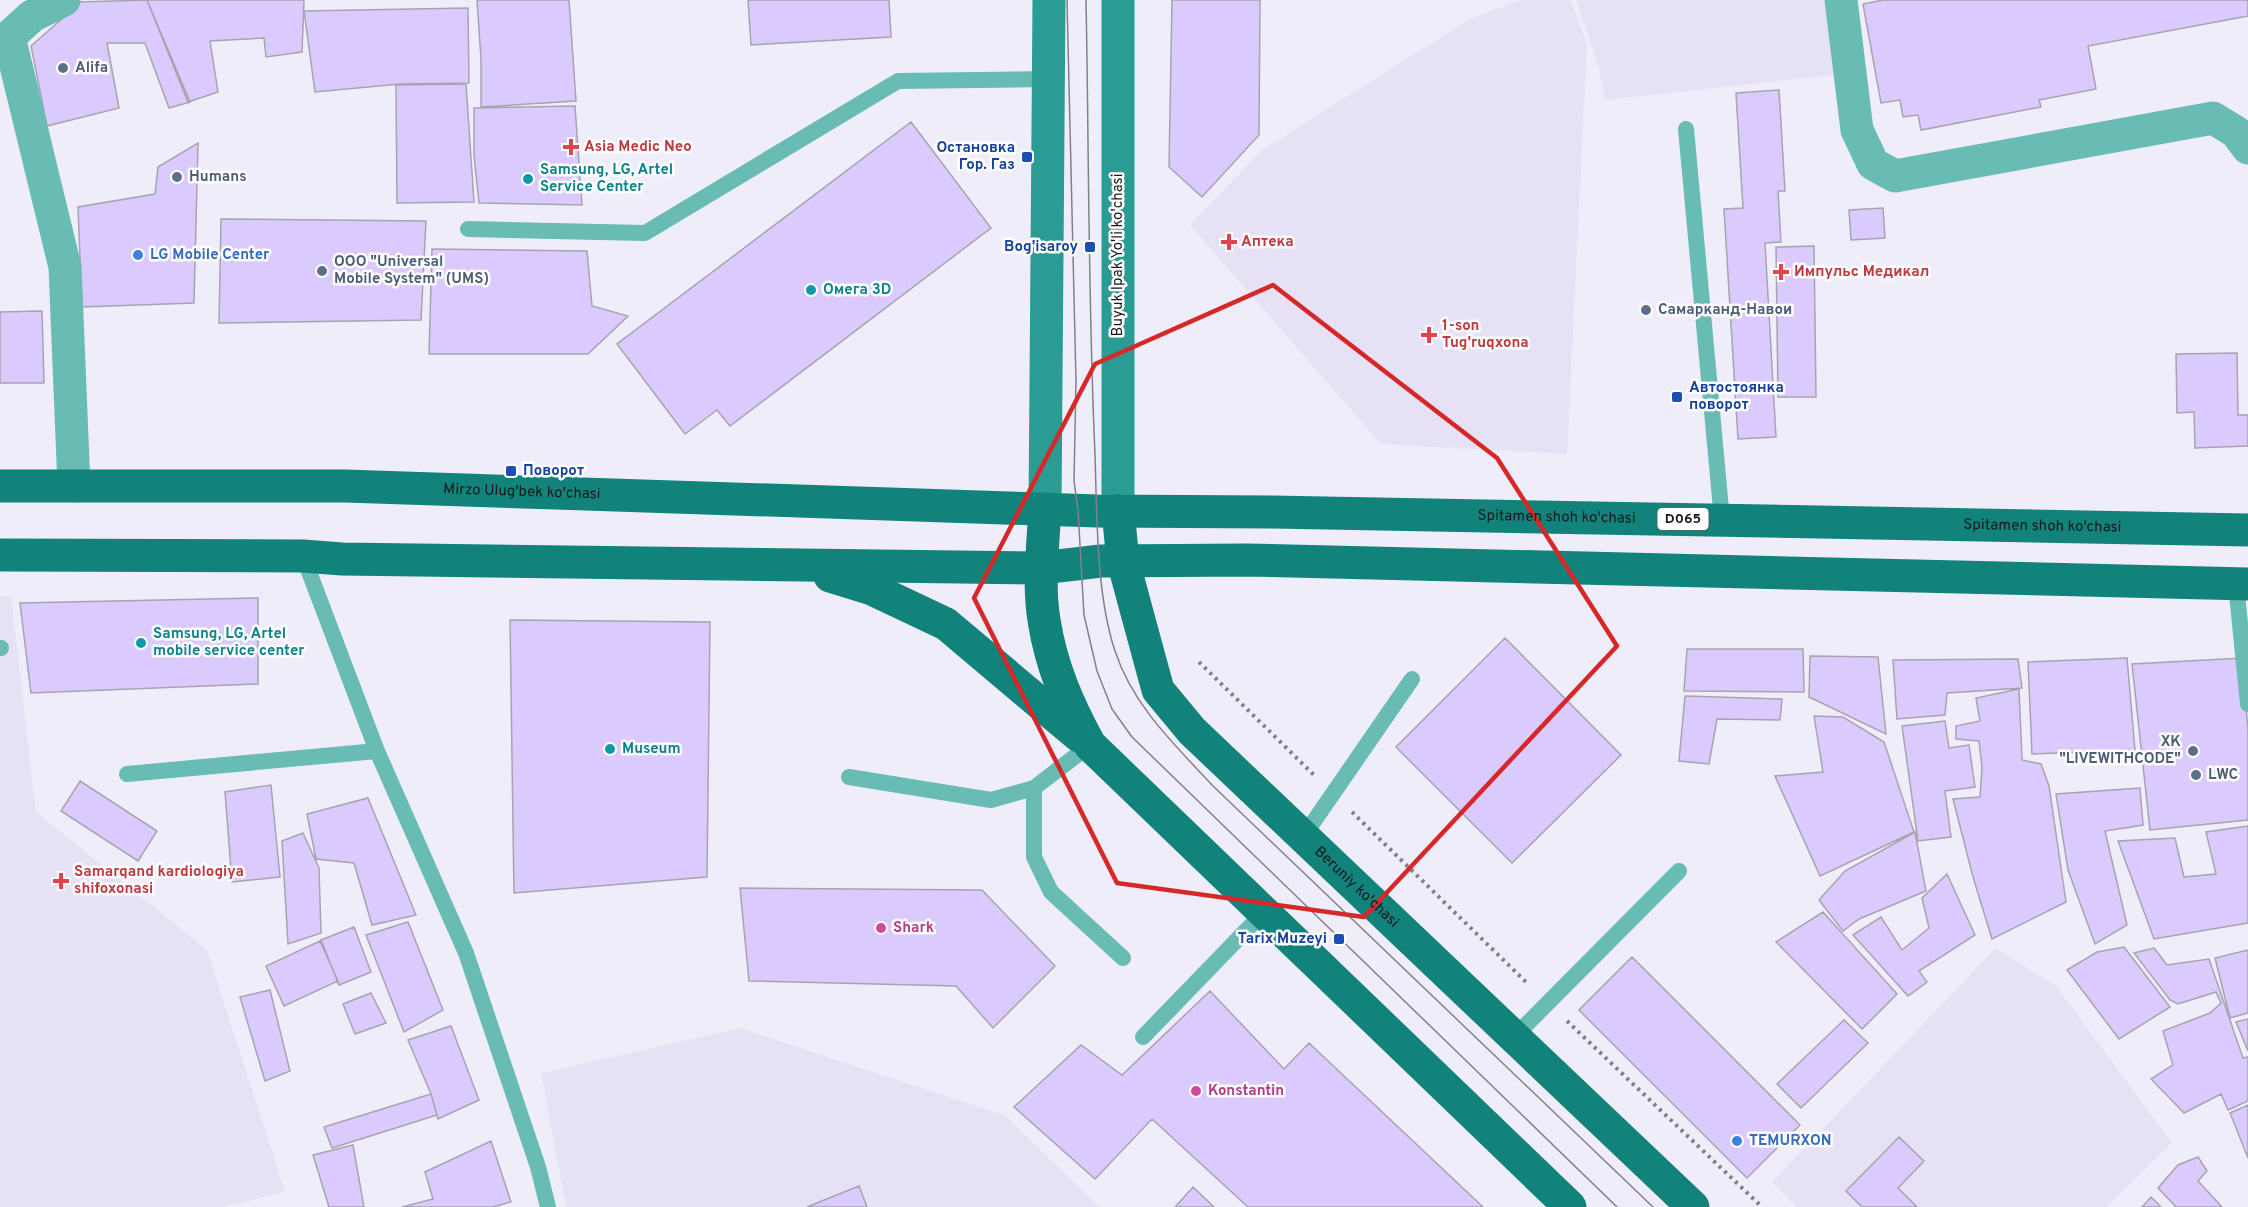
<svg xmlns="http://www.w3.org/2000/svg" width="2248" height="1207" viewBox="0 0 2248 1207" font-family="Overpass,sans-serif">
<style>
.built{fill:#e7e1f5}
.building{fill:#dacafe;stroke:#a7a3af;stroke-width:1.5}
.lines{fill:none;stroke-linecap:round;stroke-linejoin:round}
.path{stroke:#807e86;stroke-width:4;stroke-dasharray:3 4.5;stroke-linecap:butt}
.service{stroke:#69bcb3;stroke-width:16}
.minor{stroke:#69bcb3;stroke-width:33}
.secondary{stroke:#2b9c93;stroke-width:33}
.primary{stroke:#11837a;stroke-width:33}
.tram{stroke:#828088;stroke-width:1.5}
.marked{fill:none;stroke:#d62828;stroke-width:4.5;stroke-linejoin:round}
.service-dot{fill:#5c6f8a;stroke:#fff;stroke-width:2}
.health-dot{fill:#e0444e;stroke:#fff;stroke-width:2}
.transit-dot{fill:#1a4fb4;stroke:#fff;stroke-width:2}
.culture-dot{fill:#0f9aa8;stroke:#fff;stroke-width:2}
.shop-dot{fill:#3f7fe0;stroke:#fff;stroke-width:2}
.hotel-dot{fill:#d1479c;stroke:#fff;stroke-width:2}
.labels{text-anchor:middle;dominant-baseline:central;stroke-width:5;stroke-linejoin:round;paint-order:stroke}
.shield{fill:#fff;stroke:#5e5d60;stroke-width:1.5}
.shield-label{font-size:14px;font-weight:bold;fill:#19181c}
.service-label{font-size:15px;font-weight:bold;fill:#4e5e75;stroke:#fff;text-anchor:start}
.health-label{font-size:15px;font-weight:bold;fill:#be3a42;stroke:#fff;text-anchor:start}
.transit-label{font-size:15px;font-weight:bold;fill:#164399;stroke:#fff;text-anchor:end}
.culture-label{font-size:15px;font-weight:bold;fill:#0d838f;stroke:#fff;text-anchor:start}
.shop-label{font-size:15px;font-weight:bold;fill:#366cbe;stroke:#fff;text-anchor:start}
.street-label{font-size:15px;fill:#19181c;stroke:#fff}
.hotel-label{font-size:15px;font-weight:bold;fill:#b23c85;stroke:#fff;text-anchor:start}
</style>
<rect width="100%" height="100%" fill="#f0edfa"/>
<!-- built -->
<path class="built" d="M1521 0H1570L1587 43 1567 454 1381 444 1190 225 1262 150 1470 19Z
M1576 0H1824L1834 75 1605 100 1599 68Z
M11 596 36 812 207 950 285 1192 222 1207H0V597Z
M1996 948 2056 986 2172 1143 2106 1207H1797L1772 1182Z
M740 1028 1006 1116 1099 1207H566L541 1073Z"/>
<!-- building -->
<path class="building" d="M147 0H304L302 52 266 57 264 38 210 41 218 92 188 102Z
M147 0 190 102 169 108 145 43H107L119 108 47 126 31 46 64 17 78 2Z
M477 0H569L576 101 481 107V59Z
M748 0H889L891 37 751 45Z
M1172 0H1260L1259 135 1202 197 1169 167Z
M1883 0H2248V16L2088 46 2096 89 2039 100 2041 107 1921 130 1918 115 1903 117 1900 100 1881 103 1863 4Z
M468 8 469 83 400 84 315 92 304 11Z
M466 84 474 202 397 203 396 85Z
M1779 90 1785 191H1778L1781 242 1765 243 1776 437 1738 439 1724 209 1743 208 1736 93Z
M575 106 582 205 479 203 474 155V108Z
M911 122 991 228 730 426 717 410 685 434 617 344Z
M198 143 194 303 82 307 78 207 155 194 158 167Z
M1883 208 1885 238 1851 240 1849 210Z
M221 219 426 221 421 320 219 323Z
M1814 246 1816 397H1778L1776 247Z
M432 249 587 251 592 306 628 316 588 354H429Z
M42 311 44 383H0V312Z
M2237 353 2238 415H2248V446L2195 448 2194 412 2177 413 2176 354Z
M258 598V684L31 693 20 603Z
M510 620 710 622 707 877 514 893Z
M1505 638 1621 755 1512 863 1396 747Z
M1687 649H1803L1804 692 1684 691Z
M1810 656 1878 657 1886 734 1809 697Z
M2127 658 2135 750 2032 754 2028 662Z
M2242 658 2248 730V820L2150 830 2132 664Z
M2018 659 2022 688 1947 693 1945 715 1897 719 1893 660Z
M2019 689 2022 760 2041 764 2049 786 2066 902 1992 939 1973 877 1953 799 1980 797 1982 768 1979 741 1956 739V726L1980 721 1976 698Z
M1685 696 1782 699 1780 720 1717 719 1709 764 1679 761Z
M1814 716 1843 717 1884 742 1914 832 1820 876 1775 776 1823 772Z
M1945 721 1949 748 1969 745 1975 787 1945 791 1951 837 1918 841 1902 726Z
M80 781 157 831 138 861 61 811Z
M271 785 280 877 232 882 225 792Z
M2140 788 2143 825 2105 831 2127 925 2095 944 2068 870 2056 794Z
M368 798 416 915 372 925 354 863 316 859 307 814Z
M2248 826V923L2154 939 2118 841 2175 838 2184 877 2216 874 2206 832Z
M1915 832 1926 891 1859 919 1843 931 1819 900 1845 871Z
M303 833 319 868 321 933 288 944 282 841Z
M1947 874 1975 935 1919 971 1927 982 1908 996 1853 935 1881 917 1902 950 1929 928 1922 898Z
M740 888 982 890 1055 966 993 1028 956 986 749 981Z
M1823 912 1897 994 1862 1029 1776 942Z
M408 922 443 1010 404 1032 366 935Z
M354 927 371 972 339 985 321 940Z
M320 941 338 981 284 1006 266 966Z
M2124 947 2170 1007 2119 1039 2067 970 2097 952Z
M2154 948 2167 965 2209 959 2243 1058 2248 1057V1101L2228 1110 2221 1094 2184 1113 2151 1079 2173 1065 2163 1031 2210 1013 2221 1003 2216 992 2178 1004 2170 1000 2134 953Z
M2248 950V1013L2230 1018 2215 958Z
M1632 957 1800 1125 1747 1178 1579 1010Z
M270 990 290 1071 265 1081 240 997Z
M1210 991 1284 1069 1309 1043 1483 1207H1248L1152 1119 1095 1179 1014 1107 1081 1045 1122 1075Z
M371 993 386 1023 355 1034 343 1004Z
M2248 1019V1051L2236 1022Z
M1844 1020 1868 1043 1801 1108 1777 1084Z
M451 1026 479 1100 438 1119 431 1094 408 1040Z
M431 1094 437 1115 332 1148 324 1127Z
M2248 1105V1158L2230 1113Z
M1899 1137 1924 1161 1898 1188 1917 1207H1862L1846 1191Z
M491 1141 511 1202 493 1207H402L433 1199 425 1172Z
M353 1145 364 1207H329L313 1155Z
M2198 1157 2207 1171 2198 1181 2222 1207H2176L2158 1188 2178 1165Z
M859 1186 867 1207H807Z
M1193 1187 1214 1207H1175Z
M2151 1197 2161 1207H2142Z"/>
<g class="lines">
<!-- path -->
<path class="path" d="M1199 662 1314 775
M1352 812 1529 985
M1567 1021 1762 1207"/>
<!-- service -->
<path class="service" d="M1686 129 1722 520
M468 229 645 233 898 81 1050 79
M303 556 377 751 466 953 538 1167 548 1207
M2236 584 2248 704
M0 648H1
M127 774 377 751
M849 777 991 800 1034 788 1090 745
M1034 788V857L1051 892 1123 958
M1303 837 1412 679
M1143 1037 1263 913
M1514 1037 1679 871"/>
<!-- minor -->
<path class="minor" d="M64 0 32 16 9 37 65 267 74 486
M1841 0 1857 130 1873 164 1895 176 2213 118 2236 132 2248 148"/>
<!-- secondary -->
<path class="secondary" d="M1118 0V511
M1045 509 1049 0"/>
<!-- primary -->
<g class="primary">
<path id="s1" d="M0 486H345L1097 511 1272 512 2248 530"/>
<path d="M1045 509C1043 545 1038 583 1044 620 1051 666 1068 705 1090 745L1570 1207"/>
<path id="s2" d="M1118 511 1123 561 1158 690 1192 731 1693 1207"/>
<path d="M0 555 303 556 342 559 1041 568 1101 561 1248 560 2248 584"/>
<path d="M830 576 872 589 946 624 1079 736"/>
</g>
<!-- tram -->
<path class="tram" d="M1067 0 1076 381 1074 481 1078 510 1084 615 1097 671 1112 709 1132 737 1617 1207
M1086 0C1089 151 1088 303 1095 454 1097 515 1096 594 1115 651 1133 706 1175 745 1213 786L1653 1207"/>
</g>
<!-- marked area -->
<path class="marked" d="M1273 285 1497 458 1617 646 1364 917 1117 883 974 598 1095 364Z"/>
<!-- markers -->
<g class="service-dot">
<circle cx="63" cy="68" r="6"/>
<circle cx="177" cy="177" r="6"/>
<circle cx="322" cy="271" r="6"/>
<circle cx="1646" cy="310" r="6"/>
<circle cx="2193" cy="751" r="6"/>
<circle cx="2196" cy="775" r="6"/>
</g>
<g class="health-dot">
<path d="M568 138h6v6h6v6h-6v6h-6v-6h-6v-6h6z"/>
<path d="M1226 233h6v6h6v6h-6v6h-6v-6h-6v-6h6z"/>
<path d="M1778 263h6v6h6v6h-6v6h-6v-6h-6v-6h6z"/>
<path d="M1426 326h6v6h6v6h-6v6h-6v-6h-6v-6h6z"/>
<path d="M58 872h6v6h6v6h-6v6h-6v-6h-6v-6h6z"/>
</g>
<g class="transit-dot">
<rect x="1021" y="151" width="12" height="12" rx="3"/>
<rect x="1084" y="241" width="12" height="12" rx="3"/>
<rect x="1671" y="391" width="12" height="12" rx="3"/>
<rect x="505" y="465" width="12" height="12" rx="3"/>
<rect x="1333" y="933" width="12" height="12" rx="3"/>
</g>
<g class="culture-dot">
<circle cx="528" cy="179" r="6"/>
<circle cx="811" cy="290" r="6"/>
<circle cx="141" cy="643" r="6"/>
<circle cx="610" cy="749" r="6"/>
</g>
<g class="shop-dot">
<circle cx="138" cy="255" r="6"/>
<circle cx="1737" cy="1141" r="6"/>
</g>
<g class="hotel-dot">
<circle cx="881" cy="928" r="6"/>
<circle cx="1196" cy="1091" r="6"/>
</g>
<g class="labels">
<!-- shield labels -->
<rect class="shield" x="1657.5" y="508" width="51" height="22" rx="4.5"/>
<g class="shield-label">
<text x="1683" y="519">D065</text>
</g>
<!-- service labels -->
<g class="service-label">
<text x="75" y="68">Alifa</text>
<text x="189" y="177">Humans</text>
<text x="334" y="262">ООО "Universal<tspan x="334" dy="17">Mobile System" (UMS)</tspan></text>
<text x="1658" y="310">Самарканд-Навои</text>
<text x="2181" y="742" text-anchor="end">XK<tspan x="2181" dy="17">"LIVEWITHCODE"</tspan></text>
<text x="2208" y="775">LWC</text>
</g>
<!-- health labels -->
<g class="health-label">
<text x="584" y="147">Asia Medic Neo</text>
<text x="1241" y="242">Аптека</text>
<text x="1794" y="272">Импульс Медикал</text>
<text x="1442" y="326">1-son<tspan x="1442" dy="17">Tug'ruqxona</tspan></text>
<text x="74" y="872">Samarqand kardiologiya<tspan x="74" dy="17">shifoxonasi</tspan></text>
</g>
<!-- transit labels -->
<g class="transit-label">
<text x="1015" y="148">Остановка<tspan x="1015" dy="17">Гор. Газ</tspan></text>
<text x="1078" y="247">Bog'isaroy</text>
<text x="1689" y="388" text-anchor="start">Автостоянка<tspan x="1689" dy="17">поворот</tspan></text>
<text x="523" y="471" text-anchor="start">Поворот</text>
<text x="1327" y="939">Tarix Muzeyi</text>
</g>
<!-- culture labels -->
<g class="culture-label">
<text x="540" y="170">Samsung, LG, Artel<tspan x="540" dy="17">Service Center</tspan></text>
<text x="823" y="290">Омега 3D</text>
<text x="153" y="634">Samsung, LG, Artel<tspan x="153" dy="17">mobile service center</tspan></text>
<text x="622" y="749">Museum</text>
</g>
<!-- shop labels -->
<g class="shop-label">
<text x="150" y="255">LG Mobile Center</text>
<text x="1749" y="1141">TEMURXON</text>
</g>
<!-- street labels -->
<g class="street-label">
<text transform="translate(1118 255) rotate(-90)">Buyuk Ipak Yo'li ko'chasi</text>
<text stroke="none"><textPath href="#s1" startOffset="522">Mirzo Ulug'bek ko'chasi</textPath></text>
<text stroke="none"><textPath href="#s1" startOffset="1557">Spitamen shoh ko'chasi</textPath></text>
<text stroke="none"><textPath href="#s1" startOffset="2043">Spitamen shoh ko'chasi</textPath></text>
<text stroke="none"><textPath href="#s2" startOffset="464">Beruniy ko'chasi</textPath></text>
</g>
<!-- hotel labels -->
<g class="hotel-label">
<text x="893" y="928">Shark</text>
<text x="1208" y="1091">Konstantin</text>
</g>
</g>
</svg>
